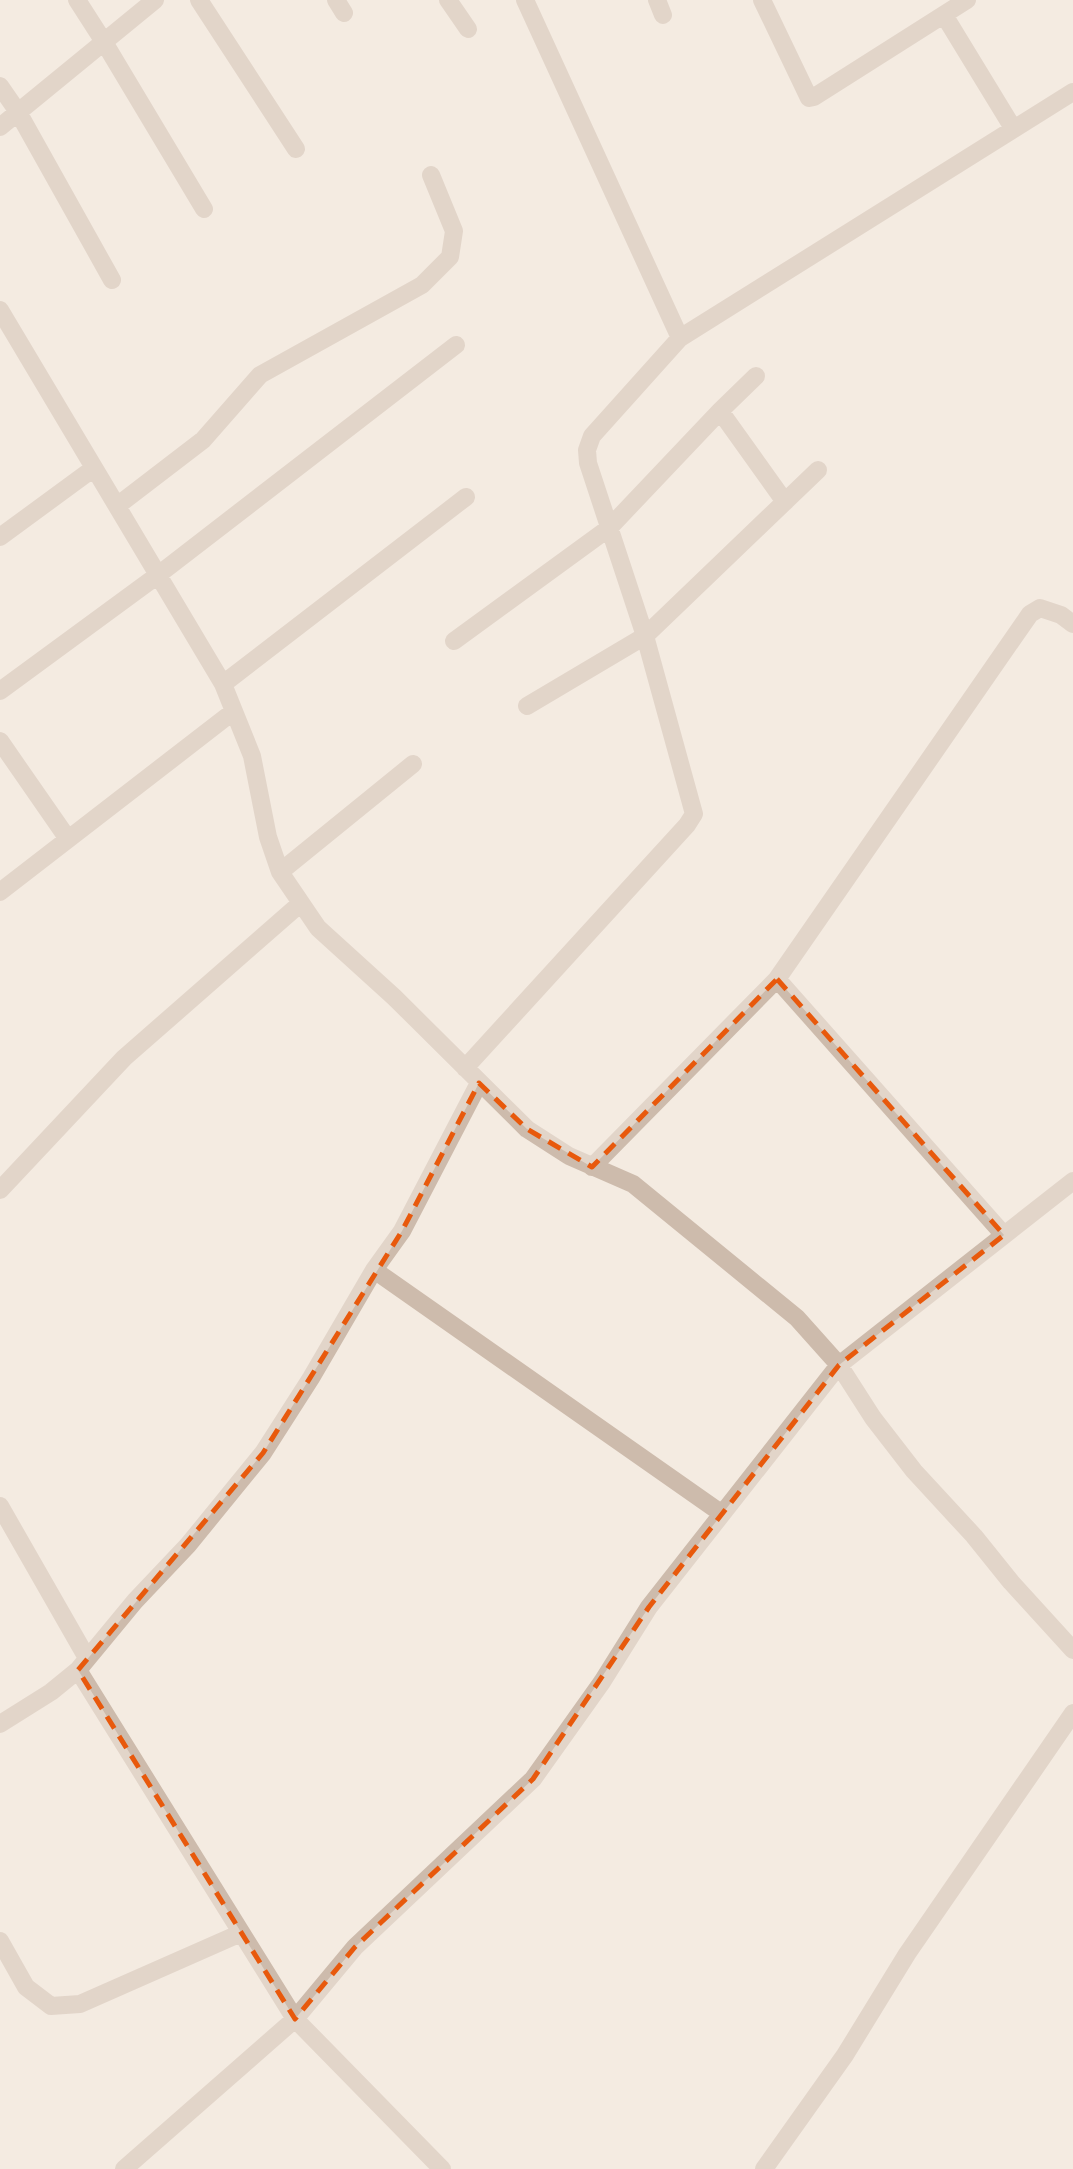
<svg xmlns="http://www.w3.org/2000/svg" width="1073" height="2169" viewBox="0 0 1073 2169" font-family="Cabin,sans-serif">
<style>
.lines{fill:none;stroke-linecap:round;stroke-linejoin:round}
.minor{stroke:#cdbbac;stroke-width:18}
.marked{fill:none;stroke:#e8590c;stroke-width:5;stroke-dasharray:14 9;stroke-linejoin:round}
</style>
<rect width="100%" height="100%" fill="#f4ebe1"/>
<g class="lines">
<!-- minor -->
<path class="minor" d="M77 0 104 42 204 209
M199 0 296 149
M336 0 344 13
M448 0 468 29
M525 0 680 338
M657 0 663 15
M762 0 809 98 814 97 967 0
M944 15 1013 128
M0 86 18 112 112 280
M0 127 155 0
M0 310 223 684 252 756 268 837 280 872 318 928 394 997 527 1129 569 1156 633 1184 797 1318 839 1365 873 1418 914 1471 974 1536 1011 1582 1073 1650
M720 411 785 502
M117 506 203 440 260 375 422 285 450 257 454 231 431 175
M0 537 94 468
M454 641 609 528 720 411 756 376
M223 684 466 497
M0 691 158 575 456 345
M527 706 645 636 818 470
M0 741 68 839
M280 872 413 764
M0 892 234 711
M777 979 1030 614 1040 608 1061 615 1073 624
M465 1068 687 825 694 814 645 636 588 463 587 450 592 436 680 338 1073 92
M592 1167 777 979 1004 1235
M0 1190 124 1058 301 903
M374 1270 721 1513
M0 1506 87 1658
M78 1670 295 2019 442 2169
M0 1724 51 1692 78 1670 135 1601 188 1545 263 1453 311 1378 374 1270 402 1231 479 1083
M0 1941 26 1987 51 2006 80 2004 241 1933
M124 2169 295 2019 355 1947 533 1779 602 1682 649 1607 839 1365 1073 1181
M764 2169 845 2055 907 1954 1073 1713"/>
</g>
<!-- marked area -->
<path d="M0 0H1073V2169H0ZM777 979 1004 1235 839 1365 649 1607 533 1779 355 1947 295 2019 78 1670 263 1453 402 1231 479 1083 527 1129 592 1167Z" fill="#f4ebe1" fill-opacity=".55" fill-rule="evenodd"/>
<path class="marked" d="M777 979 1004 1235 839 1365 649 1607 533 1779 355 1947 295 2019 78 1670 263 1453 402 1231 479 1083 527 1129 592 1167Z"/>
</svg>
